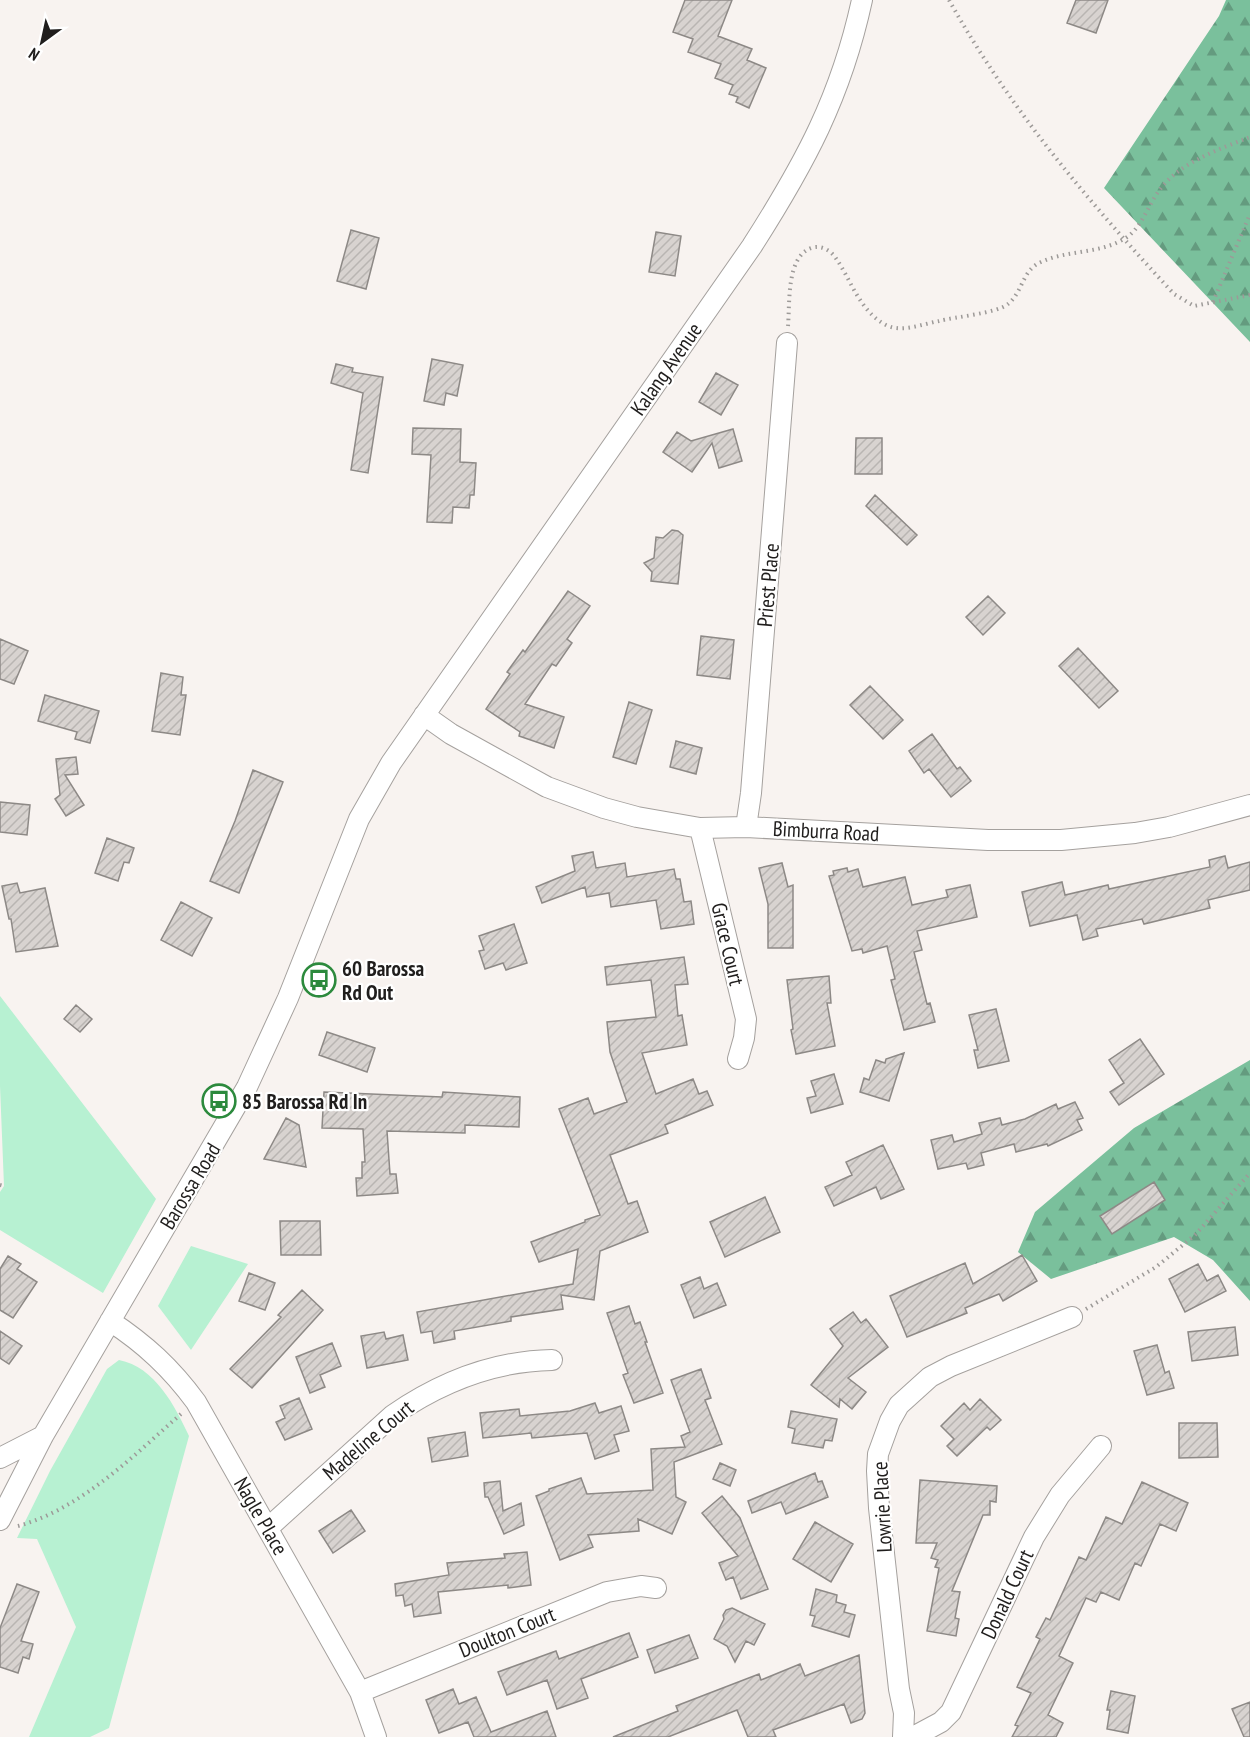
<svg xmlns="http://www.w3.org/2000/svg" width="1250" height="1737" viewBox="0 0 1250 1737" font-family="'PT Sans Narrow',sans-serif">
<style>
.forest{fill:url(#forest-firs)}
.green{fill:#b7f1d2}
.building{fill:url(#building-hatch);stroke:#8d8986;stroke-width:1.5}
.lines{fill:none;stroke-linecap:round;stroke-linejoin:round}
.minor-casing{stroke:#a5a19e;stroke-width:22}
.path{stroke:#9d9a98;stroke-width:4;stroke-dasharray:1.5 4.5;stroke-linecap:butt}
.minor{stroke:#fff;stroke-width:20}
.labels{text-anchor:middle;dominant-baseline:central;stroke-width:4.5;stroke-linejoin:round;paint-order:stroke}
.street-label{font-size:21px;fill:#201e1d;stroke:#fff}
.poi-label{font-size:21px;font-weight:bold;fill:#201e1d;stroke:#fff;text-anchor:start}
</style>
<defs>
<pattern id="forest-firs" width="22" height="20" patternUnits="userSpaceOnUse" patternTransform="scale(1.5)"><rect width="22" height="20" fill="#7ac09c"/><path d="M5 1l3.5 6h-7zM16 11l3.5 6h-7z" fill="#649b7f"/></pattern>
<pattern id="building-hatch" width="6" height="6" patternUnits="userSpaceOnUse" patternTransform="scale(1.5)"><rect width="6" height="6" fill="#d8d3d0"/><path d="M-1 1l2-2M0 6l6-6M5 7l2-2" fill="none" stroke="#b9b5b2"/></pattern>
</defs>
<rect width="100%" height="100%" fill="#f8f3f0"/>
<!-- forest -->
<path class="forest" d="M1226 0H1250V342L1104 188 1219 16Z
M1250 1060V1301L1213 1260 1174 1237 1051 1279 1018 1252 1035 1212 1134 1128Z"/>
<!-- green -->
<path class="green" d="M0 996 156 1199 103 1293 0 1230V1192L4 1186 0 1086Z
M191 1246 248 1264 191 1350 158 1306Z
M119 1360C155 1367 175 1406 189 1436L109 1728 90 1737H29L76 1627 37 1539 17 1538 50 1471 107 1369Z"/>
<!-- building -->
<path class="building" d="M685 0H732L718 36 752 49 747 60 766 68 749 108 736 102 738 97 729 94 733 85 715 78 721 64 688 52 693 39 673 32Z
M1076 0H1108L1096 33 1067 23Z
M351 230 379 238 366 289 337 281Z
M656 232 681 236 675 276 649 272Z
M432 359 463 365 457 396 446 393 444 405 424 401Z
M336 364 353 368 352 372 383 377 368 473 351 470 363 393 331 383Z
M716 373 738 385 721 415 699 402Z
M413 428 461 429 460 462 476 463 474 495H470L469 508 453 507 452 523 427 522 431 455 412 454Z
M733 429 742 461 719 468 712 443 692 472 663 452 677 432 691 441Z
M856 438H882V474H855Z
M875 495 917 535 907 545 866 506Z
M672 530 678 531 683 535 678 584 651 581 652 572 644 563 654 558 656 537 663 538Z
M568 591 590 606 567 639 572 643 556 666 552 664 525 704 564 717 554 748 519 736 520 732 486 709 510 674 507 672 523 650 525 652Z
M988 596 1005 613 983 635 966 617Z
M701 636 734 640 730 679 697 675Z
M0 639 28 651 14 684 0 679Z
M1078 648 1118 691 1099 708 1059 666Z
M161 673 183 677 181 695H186L180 735 152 731Z
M870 686 903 720 883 739 850 705Z
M45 695 99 711 90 743 75 739 77 732 38 721Z
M629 702 652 710 636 764 613 757Z
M932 734 957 769 960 767 971 781 951 797 929 769 924 773 909 751Z
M676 741 702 748 696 774 670 767Z
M76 757 78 774 65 775 84 805 66 816 55 799 60 795 56 759Z
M253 770 283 782 239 893 210 881 235 821Z
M0 802 30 805 27 835 0 832Z
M107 838 134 848 129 863 124 862 118 881 95 873Z
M593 852 596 868 625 863 627 877 674 869 676 879H680L684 902 691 901 694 924 661 929 656 900 611 907 609 893 587 897 585 887 542 903 536 887 575 871 572 856Z
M1225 856 1228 868 1250 862V890L1208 900 1210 908 1144 924 1142 919 1096 929 1098 936 1083 940 1077 915 1030 926 1022 892 1062 882 1065 895 1108 885 1109 889 1210 867 1209 860Z
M782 863 788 887 793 885V948H768V904L759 868Z
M847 868 848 872 858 869 863 887 905 877 912 905 948 897 946 890 970 885 977 917 917 931 922 950 914 952 927 1004 930 1003 935 1022 904 1030 891 980 895 979 887 946 863 953 862 949 852 951 829 876 834 875 833 871Z
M17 883 20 893 45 888 58 946 16 952 11 919H9L2 886Z
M181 902 212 918 192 956 161 940Z
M514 924 527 963 506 970 503 963 485 969 479 951 484 950 479 936Z
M684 957 688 984 675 985 678 1016 682 1015 687 1045 642 1053 656 1094 693 1079 699 1094 707 1091 713 1105 665 1125 668 1133 610 1155 628 1204 637 1201 648 1232 600 1251 594 1300 561 1295 563 1309 511 1317V1321L454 1331 455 1339 434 1343 432 1331 421 1333 417 1312 573 1284 578 1249 539 1262 531 1242 585 1222V1220L600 1215 559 1109 588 1098 594 1114 627 1102 610 1052 607 1022 656 1017 651 980 607 985 605 967Z
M829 976 831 1003H827L835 1046 796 1054 791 1030 793 1029 787 980Z
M76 1005 92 1019 80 1032 64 1019Z
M996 1009 1009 1061 978 1068 974 1050H978L969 1015Z
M327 1032 375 1048 367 1072 319 1055Z
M1140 1039 1164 1074 1119 1105 1110 1092 1124 1083 1109 1060Z
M904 1053 889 1101 860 1092 864 1078 869 1080 876 1060 885 1063 886 1059Z
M834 1074 843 1104 811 1113 807 1098 816 1096 811 1081Z
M324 1092 442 1097 443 1092 520 1097 519 1127 465 1125V1133L387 1131 390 1174H396L398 1193 357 1196 356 1178H362V1162H365L363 1129 322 1128Z
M1075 1102 1083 1118 1077 1120 1082 1130 1048 1146 1047 1144 1016 1152 1014 1144 981 1153 984 1165 968 1169 966 1163 938 1169 931 1140 952 1135 954 1142 982 1134 979 1123 1000 1118 1002 1125 1025 1119 1056 1104 1058 1109Z
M286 1118 299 1125 306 1167 264 1159Z
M883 1145 904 1189 881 1199 876 1187 834 1206 825 1187 852 1175 846 1162Z
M1154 1182 1165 1200 1112 1234 1100 1216Z
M765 1197 780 1232 725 1257 710 1222Z
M280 1221H320L321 1255H281Z
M1022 1255 1037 1281 1003 1301 999 1294 965 1308 967 1313 907 1337 890 1296 965 1263 973 1284Z
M8 1256 21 1264 17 1269 37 1282 13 1318 0 1310V1269Z
M1198 1264 1207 1281 1218 1275 1226 1291 1185 1312 1169 1279Z
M249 1273 275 1283 265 1310 239 1301Z
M700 1277 704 1289 717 1283 726 1305 694 1318 681 1285Z
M302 1290 323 1310 252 1388 230 1369 281 1317 278 1315Z
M629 1306 635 1324 640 1322 647 1342H645L663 1393 634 1403 623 1375 628 1373 607 1313Z
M853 1312 861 1323 866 1319 888 1347 848 1378 866 1392 852 1409 840 1399 839 1407 811 1385 843 1346 830 1329Z
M1235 1327 1238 1355 1192 1361 1188 1332Z
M0 1331 22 1346 9 1364 0 1358Z
M384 1332 386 1339 403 1335 408 1360 367 1368 361 1336Z
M332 1343 341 1366 320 1375 325 1387 310 1393 296 1357Z
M1157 1345 1165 1373 1169 1371 1174 1388 1147 1395 1134 1351Z
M701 1369 711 1398 705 1400 722 1444 674 1462 676 1497 686 1502 672 1534 638 1519 639 1531 588 1535 593 1547 560 1560 536 1496 549 1491V1489L581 1478 587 1494 653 1490 651 1449 685 1447 681 1436 690 1432 671 1380Z
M299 1398 312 1429 285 1440 276 1422 285 1418 280 1406Z
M980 1399 1001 1420 990 1430 987 1427 957 1456 947 1446 954 1439 941 1426 964 1403 970 1410Z
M595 1403 599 1413 621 1406 629 1431 614 1435 619 1451 595 1459 587 1433 532 1438 531 1433 483 1438 480 1413 519 1409 520 1416 570 1411Z
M791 1411 837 1419 832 1441 825 1440 823 1448 792 1443 795 1429 788 1427Z
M1179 1423H1217L1218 1457 1179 1458Z
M465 1432 468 1456 432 1462 428 1438Z
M720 1463 736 1470 730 1486 713 1479Z
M815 1473 818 1482 822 1481 828 1497 786 1514 781 1502 752 1513 748 1501Z
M920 1480 997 1486 996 1502 990 1501V1515H983L952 1591 960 1592 955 1618 959 1619 956 1636 927 1631 939 1568 935 1567 938 1560 931 1558 937 1543H916Z
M500 1481 503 1511 521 1503 524 1525 504 1534 488 1497H485L484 1483Z
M1142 1482 1188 1503 1176 1531 1160 1524 1141 1566 1135 1563 1119 1600 1101 1592 1096 1602 1086 1598 1059 1656 1073 1663 1048 1715 1063 1723 1056 1737H1012L1018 1726 1015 1725 1031 1693 1017 1687 1040 1639 1036 1637 1046 1618 1050 1620 1079 1557 1086 1560 1106 1517 1122 1524Z
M722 1496 740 1518 768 1589 741 1599 733 1577 726 1580 719 1563 738 1556 702 1513Z
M351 1510 365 1531 333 1553 319 1531Z
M815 1522 853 1544 831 1582 793 1559Z
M527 1552 531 1585 508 1588V1585L438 1592 441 1613 414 1617 412 1604 405 1606 403 1595 396 1596 395 1584 449 1575 447 1563 505 1558 504 1554Z
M17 1584 39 1592 21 1641 33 1644 29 1659 23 1657 18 1673 0 1667V1628Z
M816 1589 837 1595 836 1602 846 1605 844 1612 855 1615 849 1637 812 1626 815 1616 810 1615Z
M732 1608 765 1624 754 1645 746 1641 735 1662 727 1646 714 1639 724 1619 723 1615 726 1610Z
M629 1633 638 1657 581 1679 588 1698 557 1709 547 1680 507 1695 498 1672 556 1651 559 1659Z
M689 1635 698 1658 655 1673 647 1650Z
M859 1655 865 1713 862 1719 851 1723 844 1704 773 1730 776 1737H748L737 1710 668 1737H613L678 1711 676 1706 759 1674 761 1680 800 1664 805 1676Z
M453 1689 459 1704 476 1697 491 1732 547 1711 556 1737H474L468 1722 439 1733 426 1700Z
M1111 1691 1135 1696 1128 1733 1107 1729 1110 1710H1107Z
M1250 1702V1737H1244L1232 1709Z"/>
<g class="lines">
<!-- minor casing -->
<g class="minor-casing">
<path id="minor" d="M424 715 451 734 547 787 604 808 637 817 700 828 746 827 988 840H1061L1135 833 1169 827 1250 805
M746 827 751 793 787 343
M700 828 746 1019 744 1038 738 1059
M110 1321C145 1344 171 1368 196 1402L360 1692 376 1737
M0 1458 43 1436
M0 1520 43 1436 247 1087 288 998 359 819 391 763 752 246C805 163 841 97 862 0
M268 1528 393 1415C441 1382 494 1361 552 1360
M360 1692 607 1592 641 1586 656 1588
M903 1737 904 1713 899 1689 879 1508 877 1471 878 1454 890 1421 899 1405 930 1377 951 1366 1072 1317
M913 1737 941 1722 951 1712 1034 1537 1060 1495 1101 1446"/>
</g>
<!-- path -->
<path class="path" d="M949 0C1011 111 1089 202 1174 294L1194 306 1250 295
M1213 302 1250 214
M788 326C790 304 786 257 811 248 820 245 829 249 835 257 851 279 859 311 886 325 902 333 922 324 939 321 954 317 998 313 1008 304 1023 292 1022 270 1041 262 1067 250 1099 254 1124 239 1142 229 1148 204 1161 188 1181 162 1220 149 1250 137
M0 1185 4 1186
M1086 1309 1156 1267 1195 1235 1250 1173
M18 1526C81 1509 133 1456 181 1414"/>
<!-- minor -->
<use href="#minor" class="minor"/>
</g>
<!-- icons -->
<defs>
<g id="bus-ring" transform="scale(1.725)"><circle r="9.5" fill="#fff" stroke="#2c8a3d" stroke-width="1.5"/><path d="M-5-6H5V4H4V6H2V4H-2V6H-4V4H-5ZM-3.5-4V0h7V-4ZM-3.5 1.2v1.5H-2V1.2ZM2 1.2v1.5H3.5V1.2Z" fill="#2c8a3d"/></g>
</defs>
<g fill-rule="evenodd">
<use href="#bus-ring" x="319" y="980"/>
<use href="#bus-ring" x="219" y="1101"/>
</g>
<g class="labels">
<!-- street labels -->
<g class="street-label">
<text transform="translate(666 369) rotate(-55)">Kalang Avenue</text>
<text transform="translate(768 585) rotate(-85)">Priest Place</text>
<text transform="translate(826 831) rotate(3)">Bimburra Road</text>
<text transform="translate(728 944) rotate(77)">Grace Court</text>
<text transform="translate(190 1186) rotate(-59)">Barossa Road</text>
<text transform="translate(368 1440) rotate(-40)">Madeline Court</text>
<text transform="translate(882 1507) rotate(-93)">Lowrie Place</text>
<text transform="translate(261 1516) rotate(60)">Nagle Place</text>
<text transform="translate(1007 1594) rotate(-65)">Donald Court</text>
<text transform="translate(507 1632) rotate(-22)">Doulton Court</text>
</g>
<!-- poi labels -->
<g class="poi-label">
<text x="342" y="968">60 Barossa<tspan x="342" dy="24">Rd Out</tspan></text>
<text x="242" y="1101">85 Barossa Rd In</text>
</g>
</g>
<!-- north arrow -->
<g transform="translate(42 42) rotate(213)" stroke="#ffffff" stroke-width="4.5" paint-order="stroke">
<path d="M0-4.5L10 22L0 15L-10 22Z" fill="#201e1d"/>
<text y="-9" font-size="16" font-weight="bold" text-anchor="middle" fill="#201e1d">N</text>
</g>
</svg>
